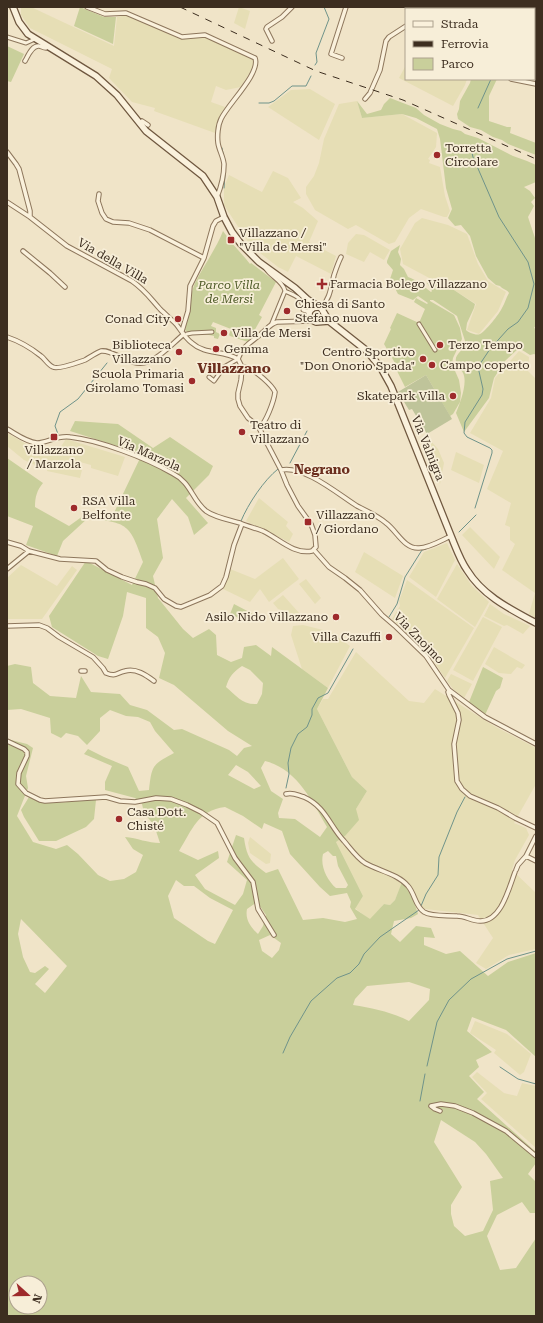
<svg xmlns="http://www.w3.org/2000/svg" width="543" height="1323" viewBox="0 0 543 1323" font-family="'Roboto Serif',serif">
<style>
.farmland{fill:#e6deb5}
.green{fill:#c9cf9b;fill-rule:evenodd}
.cemetery{fill:#bfc49a}
.lines{fill:none;stroke-linecap:round;stroke-linejoin:round}
.stream{stroke:#6f938a;stroke-width:1}
.pedestrian-casing{stroke:#8d765c;stroke-width:5}
.minor-casing{stroke:#8d765c;stroke-width:5.5}
.secondary-casing{stroke:#6f573f;stroke-width:8}
.pedestrian{stroke:#faf1dc;stroke-width:3}
.minor{stroke:#faf1dc;stroke-width:3.5}
.secondary{stroke:#faf1dc;stroke-width:5.5}
.rail{stroke:#3d2e20;stroke-width:1;stroke-dasharray:7 7;stroke-linecap:butt}
.poi-dot{fill:#9e2a2b;stroke:#f7eed8;stroke-width:1.5}
.labels{text-anchor:middle;dominant-baseline:central;stroke-width:3.5;stroke-linejoin:round;paint-order:stroke}
.poi-label{font-size:12px;fill:#3d2e20;stroke:#f7eed8;text-anchor:start}
.street-label{font-size:12px;fill:#3d2e20;stroke:#f7eed8}
.park-label{font-size:12px;font-style:italic;fill:#4d5a26;stroke:#f7eed8}
.neighbourhood-label{font-size:13px;font-weight:bold;fill:#6b2e1e;stroke:#f7eed8}
.quarter-label{font-size:14px;font-weight:bold;fill:#6b2e1e;stroke:#f7eed8}
</style>
<rect width="100%" height="100%" fill="#f0e4c8"/>
<!-- farmland -->
<path class="farmland" d="M21 7H31L114 46 117 17 127 15 178 38 184 39 199 36 207 37 254 59 256 62 241 87 226 90 216 86 211 102 225 107 217 124 215 133 154 111 155 108 132 102 109 78 112 69 30 28 21 15Z
M239 7 250 11 245 29 234 23Z
M406 65V79H467L465 85 453 106 399 78Z
M310 89 335 104 319 140 268 107 291 90Z
M357 101 362 118 402 114 437 133 436 147 428 159 430 160 429 163 440 167 445 196 450 211 447 217H444L421 209 409 218 395 242 389 244 356 225 348 229 315 210 306 194V187L314 176 319 163 324 139 339 104Z
M273 171 288 178 301 198 293 202 303 208 318 221 309 242 336 256 331 274 296 256 288 272 278 267 250 245 224 205V187L229 175 262 192Z
M422 218 448 225 467 234 478 264 488 281 506 292 498 311 479 334 467 330 476 304 448 286 433 280 403 264 400 249 415 223Z
M356 234 364 235 390 250 384 260 370 252 364 262 346 254 348 243Z
M519 351 529 357 528 371 536 379V618L529 614 535 593 502 570 515 544 510 540V527L505 525 511 503 487 489 503 451 470 433 491 398 495 378Z
M7 433 47 456 51 452 56 453 58 448H60L66 439 125 457 118 476 91 468V465L69 459 67 465 82 470 80 478 47 471 49 460H45L42 468 24 460 7 446Z
M431 441 438 449 444 463 440 484 425 445Z
M456 452 484 465 479 483 451 470Z
M259 498 288 522 286 526 293 534 289 542 246 521Z
M470 527 500 557 494 569 462 535Z
M447 543 455 560 436 597 409 577 424 552Z
M364 552 403 576 395 598 355 572Z
M283 558 299 579 269 602 260 589 250 602 223 589 230 569 255 579Z
M457 564 472 586 489 602 475 627 437 599Z
M21 565 57 586 72 566 77 570 42 619H7V578Z
M306 579 321 598 315 604 299 584Z
M407 580 474 628 445 678 430 656 392 619 400 606 399 601Z
M283 595 300 614 297 615 278 609 273 603Z
M490 604 504 614 530 626 523 634 507 625 504 626 484 616Z
M483 617 502 627 473 681 453 670Z
M303 625 331 632 350 646 328 688 302 669 291 635 293 626Z
M494 647 525 665 522 669 517 667 511 674 499 673 485 664Z
M356 652 409 701 424 703 435 689 494 726 536 748V784L514 823 526 828 529 835 515 860 512 870 536 893V949L509 955 486 969 476 963 493 938 478 915 416 908 409 887 402 883 395 900 390 905 384 904 370 920 355 908 363 896 336 842 345 836 356 809 367 791 352 777 317 709 323 699H328Z
M451 674 472 684 464 698 453 689 447 681Z
M250 837 271 854 270 863 266 864 250 853 248 843Z
M475 1021 507 1034 531 1054 524 1072 520 1075 494 1053 496 1050 470 1033Z
M477 1072 504 1093 517 1096 522 1083 536 1086V1148L481 1099 487 1093 472 1077Z"/>
<!-- green -->
<path class="green" d="M80 7 104 17H116L113 44 74 26Z
M7 46 24 54 11 82 7 81Z
M471 79H497L489 96V121L507 127H511L510 133 536 143V155L508 144 502 140 493 137 481 130 470 127 458 119 457 114 459 109 460 101 470 83Z
M390 98 416 108 424 115 440 124 453 129 461 131 465 134 478 138 513 156 527 161 536 165V182L524 187 530 191 535 198 531 202 534 206 528 217 536 241 535 253 536 254V325L534 328 536 329V337L535 339 536 340V355L534 354 530 355 519 348 505 361 494 378 489 398 464 432 456 413C460 403 468 383 463 373 461 369 456 367 456 362 454 354 464 350 466 344L457 316 433 300H430V301L454 315 460 328 462 339 453 358 452 364 459 380 461 393 460 402 453 414 450 416 426 375 405 387 397 371 399 370 384 344 391 329 390 328 397 313 419 323 425 309 414 302 416 298 427 304 428 303 418 296 413 300 398 294 392 283 389 282 393 270 387 263V261L391 251 400 245 398 252 401 259 400 265 404 269 408 277C417 280 423 286 431 292L432 291 427 283 437 282 448 286 475 304 474 308 467 323 466 330C468 332 476 336 480 334 485 332 500 313 502 308 505 303 506 298 509 293 508 290 502 289 500 286L496 285 488 278 476 256 470 236 461 225 455 226 448 218 452 209 446 188 440 139 437 129 416 118 402 114 362 118 357 101 367 114 381 110 384 104Z
M223 231 231 242 246 259 250 264 251 263 276 282 259 315 262 317 248 342 230 336 229 335 231 329 213 322 211 326 216 328V332L220 334 218 339 214 338V336C206 334 199 334 191 335L185 330C186 324 188 318 189 312 191 301 190 295 195 283 204 265 216 249 223 231Z
M75 421 118 424 153 448 170 437 213 466 209 475 186 498 208 523 194 535 188 517 172 499 157 519 163 558 153 576 158 598 183 629 193 638 209 629 216 635 217 655 231 662 242 658 244 647 256 645 271 656 272 647 328 688 317 709 352 777 367 791 356 809 359 820 345 836 336 842 363 896 355 909 370 919 384 904 390 905 395 900 402 882 409 887 418 914 411 918 394 921 391 934 400 942 416 926 431 928 435 938 424 937V945L446 954 460 951 488 976 508 962 536 953V1057L506 1030 472 1017 467 1031 492 1052 476 1060 479 1067 469 1076 484 1092 477 1099 536 1152V1163L528 1174 536 1182V1213H530L522 1202 497 1215 487 1236 500 1270 516 1268 536 1238V1316H7V739L27 744 33 748 26 776 28 788 17 816 33 842 56 849 67 845 78 854 98 875 110 881 124 879 136 872 143 855 133 849 125 837C137 838 148 843 160 843L154 825 144 813 142 804 135 798 105 790V782L112 766 84 754 88 749 104 757 128 767 139 791 149 790C152 765 152 765 174 753L155 731 150 722 138 717 126 716 110 710 100 718V731L87 745 78 736 66 733 61 738 51 733 50 718 21 709 7 710V666L15 664 31 667 33 683 50 696 76 698 81 676 91 692 120 694 130 705 147 710 174 730 182 729 229 750 237 756 244 748 252 746 228 731 174 685 159 678 165 653 158 637 146 628V598L127 592 123 616 108 659 98 656 52 627 49 616 86 561 132 585 143 562C130 524 128 523 88 518L63 541 57 556 26 545 33 526 7 516V458L43 483C37 490 35 497 35 507L69 526 83 516 94 515 112 517 142 454 70 431ZM242 666 250 670 263 683 262 694 257 704C242 705 236 695 226 687 229 677 233 672 242 666ZM265 761C297 769 312 801 327 827L320 837 295 819 279 818 278 813 283 799 271 791 261 768ZM236 765 248 772 261 786 254 789 228 775ZM225 807 243 816 262 829 264 823 282 831 290 854 320 887 330 896 347 893 351 902 350 907 357 919 345 922 323 918 303 920 278 869 266 873C250 861 247 858 244 838L236 835 227 862 247 880 243 894 235 905 205 889 195 875 219 858 218 851 198 860 179 851C192 830 198 810 225 807ZM328 851 333 856H336L338 866 348 885 346 888H336C327 880 320 866 323 854ZM176 880 184 886H194L210 898 233 910 215 944 208 941 174 918 168 896ZM257 902 266 915 263 926 258 934C250 927 245 919 247 909ZM21 919 67 966 45 993 35 984 49 969 45 966 35 973 30 972 23 957 18 934ZM270 935 281 943 279 950 272 958 262 951 259 940ZM409 982 430 989 429 1000 409 1021C391 1012 373 1008 353 1005L355 999 367 986ZM441 1120 475 1142 486 1154 503 1178 490 1181 493 1210 483 1231 465 1236 454 1226 451 1214V1205L462 1187 434 1142ZM16 1283H40V1307H16Z
M234 604 253 614 249 623 230 614Z
M483 667 503 678 500 688 496 691 485 715 469 702Z
M29 797C49 807 73 801 93 799L96 800 94 819 86 827 56 841H39L24 817 21 810Z"/>
<!-- cemetery -->
<path class="cemetery" d="M426 375 452 419 427 434 412 409 409 410 398 392Z"/>
<g class="lines">
<!-- stream -->
<path class="stream" d="M528 7V9
M315 65 317 62 316 53 329 19 324 7
M259 103H269L274 101 292 86H306L311 76
M478 108 491 79
M470 145 473 157 499 217 528 262 534 284 528 308 518 322 508 329 490 349 478 367 483 389 482 395 465 422 464 433 467 437 490 448 492 450V453L475 508
M222 148 224 158
M224 188 225 175
M58 434 55 426 60 412 78 399 107 363
M290 463 307 431
M241 521C248 504 264 480 278 469
M459 532 476 515
M389 617 397 604 405 577 422 550 426 549
M286 788 289 774 288 763 291 748 298 734 307 727 312 715V709L318 698 328 693 353 649
M421 906 426 894 438 875 439 857 457 812 465 797
M283 1053 290 1037 311 1001 337 978 350 973 359 964 364 954 380 937 419 910
M427 1066 437 1022 449 1000 471 979 507 959 536 951
M500 1067 518 1079 536 1084
M420 1101 425 1074"/>
<!-- pedestrian casing -->
<g class="pedestrian-casing">
<path id="pedestrian" d="M7 37 26 43 35 39
M266 269C271 277 283 281 285 291L272 323
M285 291C295 296 303 297 303 310L309 312
M419 324 435 350
M187 334 192 333 212 332
M209 377 214 381 224 367 238 359"/>
</g>
<!-- minor casing -->
<g class="minor-casing">
<path id="minor" d="M87 7 105 14 126 13 182 37 205 35 255 58C261 73 227 105 221 119 218 125 217 136 218 143 219 150 223 156 224 164 224 176 221 187 217 197
M272 41 266 29 267 27 282 17 292 7
M342 58 331 54 346 7
M25 61C28 56 32 45 39 46 41 46 43 48 46 48L47 46
M511 79 536 84
M365 99 370 93 380 70 386 41 389 37 406 26
M142 121 148 125
M7 152 16 164 19 169 30 211V217
M99 194 98 201 102 213 106 219 113 222 129 223 150 230 204 258
M7 202 30 217 67 246 132 281C145 290 150 298 160 309 165 314 171 319 176 324 181 330 185 338 192 343 205 355 223 350 238 359L242 367 241 380 238 393V399L240 406 248 418 258 426 281 470 287 485 298 506 311 524 315 535 316 547 312 551C294 555 278 538 263 531 255 528 247 526 240 523 229 520 214 517 206 511 191 499 192 483 172 473 146 458 99 440 70 437 57 435 47 443 37 443 26 442 16 434 7 429
M23 251 50 273 65 287
M321 308C330 299 331 287 334 275 336 269 338 263 341 257
M182 331 188 311 190 286 204 258 213 226 216 221 224 217
M7 337C19 341 31 348 41 356 45 359 48 365 53 367 58 370 79 362 85 360 90 357 96 353 101 351 114 349 129 368 148 362 161 357 173 343 184 334
M238 359C242 346 252 342 262 333 267 329 270 324 277 322L312 321
M242 367C243 367 247 367 248 368 256 371 272 385 275 392 274 401 266 423 259 428
M281 470C304 465 338 494 357 506 367 511 378 516 386 523 397 531 404 549 419 548 429 548 442 540 451 536
M7 542 21 546 29 551 60 559 96 561 107 570 122 577 137 582 146 584 155 588 164 599 176 606 181 607 210 595 222 586 226 577 234 545 242 524
M314 550 329 567 345 578 360 590 382 615 396 627 426 656 449 690 485 717 536 744
M7 569 29 551
M7 626 39 625 47 628 59 637 93 657 103 668 106 673C116 677 116 673 125 671 136 668 146 675 154 681
M81 671H85
M449 690 448 692 449 695 458 713 459 720 454 744 457 781 462 789 470 796 498 808 515 818 536 828
M7 741 24 749 27 752V756L19 773 18 784 26 793 40 800 45 801 106 797 120 801 135 802 156 798 171 799 187 805 201 812 217 823 235 858 253 882 258 909 274 935
M286 794C293 792 297 795 304 797 326 807 329 825 344 841 350 848 357 858 365 863 379 871 398 874 408 886 415 894 415 906 424 912 432 917 447 915 457 916 465 916 472 921 480 921 501 922 509 888 515 872
M526 856 536 861
M516 870 518 865 526 856 536 836
M440 1111 435 1109 431 1106 441 1104 455 1106 473 1113 506 1131 536 1156"/>
</g>
<!-- secondary casing -->
<g class="secondary-casing">
<path id="secondary" d="M13 7 19 22 28 34 96 76 117 95 146 131 203 176 217 197 224 217 232 232 241 244 259 262 295 288 307 299 321 308 329 321 367 351 381 368 391 386 451 536C456 548 460 560 467 570 483 596 510 609 536 623
M424 7 428 9
M534 47 536 45
M318 307C311 307 307 312 310 319L316 322 329 321"/>
</g>
<!-- pedestrian -->
<use href="#pedestrian" class="pedestrian"/>
<!-- minor -->
<use href="#minor" class="minor"/>
<!-- secondary -->
<use href="#secondary" class="secondary"/>
<!-- rail -->
<path class="rail" d="M180 7 316 71 403 100 536 159"/>
</g>
<!-- markers -->
<g class="poi-dot">
<circle cx="437" cy="155" r="4"/>
<rect x="227" y="236" width="8" height="8" rx="2"/>
<path d="M320 278h4v4h4v4h-4v4h-4v-4h-4v-4h4z"/>
<circle cx="287" cy="311" r="4"/>
<circle cx="178" cy="319" r="4"/>
<circle cx="224" cy="333" r="4"/>
<circle cx="440" cy="345" r="4"/>
<circle cx="216" cy="349" r="4"/>
<circle cx="179" cy="352" r="4"/>
<circle cx="423" cy="359" r="4"/>
<circle cx="432" cy="365" r="4"/>
<circle cx="192" cy="381" r="4"/>
<circle cx="453" cy="396" r="4"/>
<circle cx="242" cy="432" r="4"/>
<rect x="50" y="433" width="8" height="8" rx="2"/>
<circle cx="74" cy="508" r="4"/>
<rect x="304" y="518" width="8" height="8" rx="2"/>
<circle cx="336" cy="617" r="4"/>
<circle cx="389" cy="637" r="4"/>
<circle cx="119" cy="819" r="4"/>
</g>
<g class="labels">
<!-- poi labels -->
<g class="poi-label">
<text x="445" y="148">Torretta<tspan x="445" dy="14">Circolare</tspan></text>
<text x="239" y="233">Villazzano /<tspan x="239" dy="14">"Villa de Mersi"</tspan></text>
<text x="330" y="284">Farmacia Bolego Villazzano</text>
<text x="295" y="304">Chiesa di Santo<tspan x="295" dy="14">Stefano nuova</tspan></text>
<text x="170" y="319" text-anchor="end">Conad City</text>
<text x="232" y="333">Villa de Mersi</text>
<text x="171" y="345" text-anchor="end">Biblioteca<tspan x="171" dy="14">Villazzano</tspan></text>
<text x="448" y="345">Terzo Tempo</text>
<text x="224" y="349">Gemma</text>
<text x="415" y="352" text-anchor="end">Centro Sportivo<tspan x="415" dy="14">"Don Onorio Spada"</tspan></text>
<text x="440" y="365">Campo coperto</text>
<text x="184" y="374" text-anchor="end">Scuola Primaria<tspan x="184" dy="14">Girolamo Tomasi</tspan></text>
<text x="445" y="396" text-anchor="end">Skatepark Villa</text>
<text x="250" y="425">Teatro di<tspan x="250" dy="14">Villazzano</tspan></text>
<text x="54" y="450" text-anchor="middle">Villazzano<tspan x="54" dy="14">/ Marzola</tspan></text>
<text x="82" y="501">RSA Villa<tspan x="82" dy="14">Belfonte</tspan></text>
<text x="316" y="515">Villazzano<tspan x="316" dy="14">/ Giordano</tspan></text>
<text x="328" y="617" text-anchor="end">Asilo Nido Villazzano</text>
<text x="381" y="637" text-anchor="end">Villa Cazuffi</text>
<text x="127" y="812">Casa Dott.<tspan x="127" dy="14">Chisté</tspan></text>
</g>
<!-- street labels -->
<g class="street-label">
<text transform="translate(113 261) rotate(30)">Via della Villa</text>
<text transform="translate(428 448) rotate(68)">Via Valnigra</text>
<text transform="translate(149 454) rotate(24)">Via Marzola</text>
<text transform="translate(419 638) rotate(46)">Via Znojmo</text>
</g>
<!-- park labels -->
<g class="park-label">
<text x="229" y="285">Parco Villa<tspan x="229" dy="14">de Mersi</tspan></text>
</g>
<!-- neighbourhood labels -->
<g class="neighbourhood-label">
<text x="322" y="469">Negrano</text>
</g>
<!-- quarter labels -->
<g class="quarter-label">
<text x="234" y="368">Villazzano</text>
</g>
</g>
<!-- border -->
<rect width="543" height="1323" fill="none" stroke="#3d2e20" stroke-width="16"/>
<!-- legend -->
<rect x="405" y="8" width="130" height="72" fill="#f7eed8" stroke="#ada18e"/>
<rect x="413" y="21" width="20" height="6" fill="#faf1dc" stroke="#ada18e"/>
<text x="441" y="28" font-size="12" fill="#3d2e20">Strada</text>
<rect x="413" y="41" width="20" height="6" fill="#3d2e20" stroke="#ada18e"/>
<text x="441" y="48" font-size="12" fill="#3d2e20">Ferrovia</text>
<rect x="413" y="58" width="20" height="12" fill="#c9cf9b" stroke="#ada18e"/>
<text x="441" y="68" font-size="12" fill="#3d2e20">Parco</text>
<!-- north arrow -->
<g transform="translate(28 1295) rotate(111)"><circle r="19" fill="#f7eed8" stroke="#ada18e"/>
<path d="M0-3L7 15L0 10L-7 15Z" fill="#9e2a2b"/>
<text y="-6" font-size="11" font-weight="bold" text-anchor="middle" fill="#3d2e20">N</text>
</g>
</svg>
